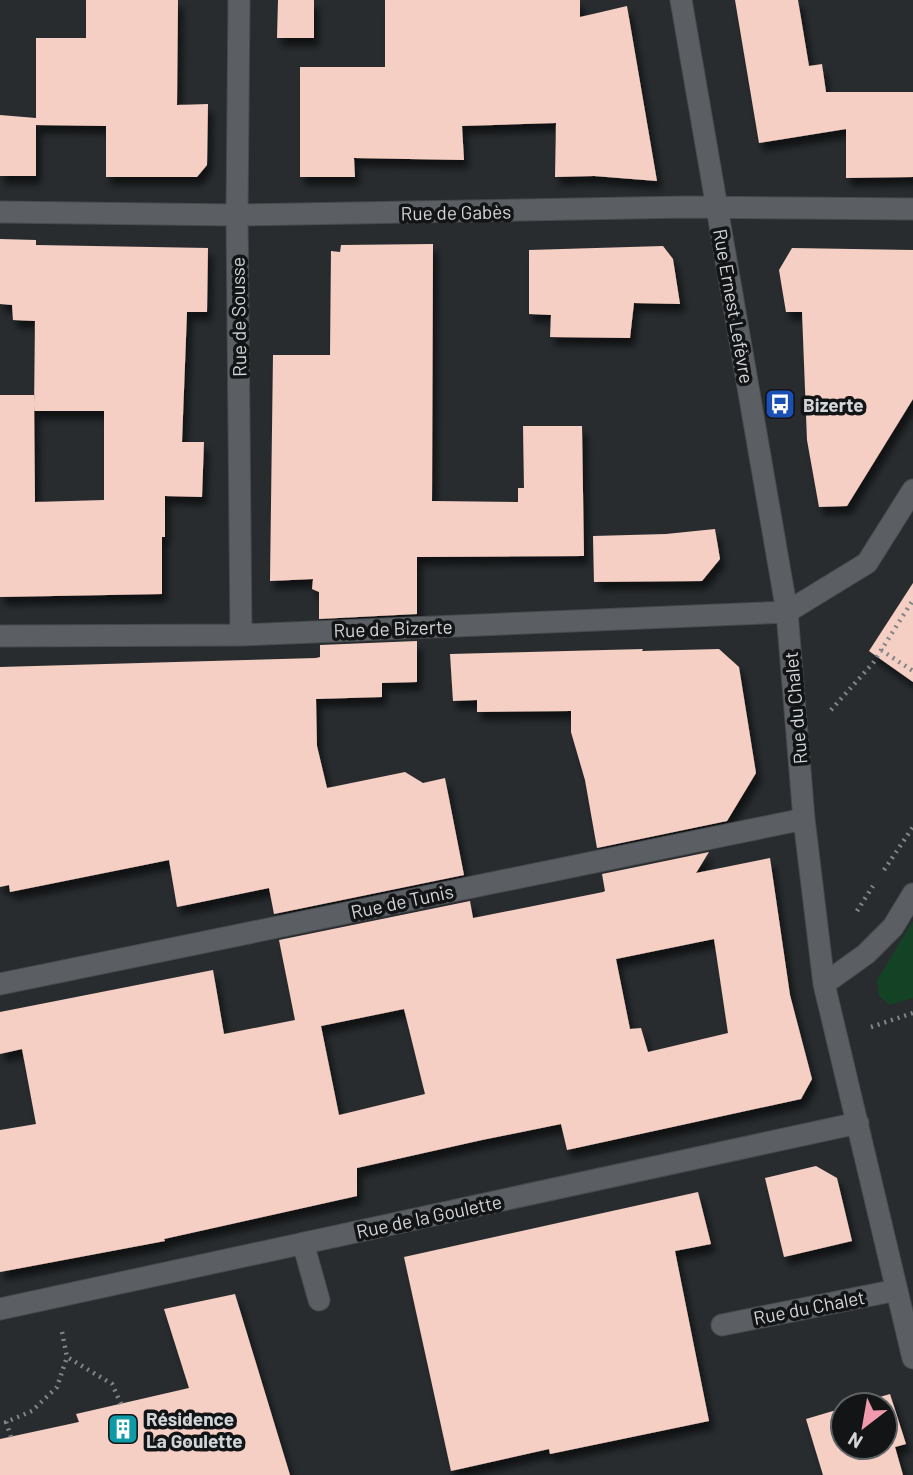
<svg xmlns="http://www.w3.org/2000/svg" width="913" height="1475" viewBox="0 0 913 1475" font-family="Barlow,sans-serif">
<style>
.green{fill:#144225}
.building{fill:#f6cfc4;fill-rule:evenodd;filter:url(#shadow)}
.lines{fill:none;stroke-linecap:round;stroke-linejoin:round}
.minor-casing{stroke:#474a4d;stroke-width:23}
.path{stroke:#818587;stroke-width:4.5;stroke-dasharray:2 5;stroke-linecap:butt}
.minor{stroke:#5b5f63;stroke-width:21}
.labels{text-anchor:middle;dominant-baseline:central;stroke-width:7;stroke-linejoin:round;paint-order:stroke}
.street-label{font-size:19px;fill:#d3d6d8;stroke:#121416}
.poi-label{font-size:19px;font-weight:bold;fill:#d3d6d8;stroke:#121416;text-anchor:start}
</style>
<defs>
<filter id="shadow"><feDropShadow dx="4.5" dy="8" stdDeviation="3.5" flood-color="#0009"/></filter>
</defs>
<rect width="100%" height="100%" fill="#282c2f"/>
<!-- green -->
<path class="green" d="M913 921V998L890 1005 879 996 877 980Z"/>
<!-- building -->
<path class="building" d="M86 0H178L177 105 208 104 207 165 197 177H106V126L36 125V38H86Z
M278 0H314V38H277Z
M385 0H580V17L627 6 657 181 594 176 555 177 556 123 462 126 464 160 354 158 355 177H300V67H385Z
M735 0H798L809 66 822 64 826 92H913V177L846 178V129L759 143Z
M0 115 36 118V176H0Z
M0 239 36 240V245L208 248 207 312H187L182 442H204L202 497 165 496V537H162V594L0 597V395H34L35 502 104 500V411H34L35 321 13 320 12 305 0 304Z
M433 244 432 501 518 502V488H524L523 426H582L584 556 417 557V614L319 619V592L312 589 313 579 270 581 273 355H330L331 251 340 252 341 245Z
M663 246 673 259 680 304 634 303 630 338 550 337 551 315 529 314V250Z
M792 248 913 250V399L847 506 819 507 807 440 802 312H786L779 270Z
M715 529 720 559 702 581 594 582 593 536 666 534Z
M913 583V682L869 651Z
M417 641V682L382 683V697L316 699 317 746 327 788 405 772 423 783 445 778 464 875 274 914 269 888 177 907 169 860 10 892 9 885 0 887V667L316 658 320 657V645Z
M643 649 642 651 719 649 739 667 756 773 727 821 597 848 585 780 571 732V711L477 712V700L453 701 450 654Z
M709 852 696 873 770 858 790 995 812 1079 801 1099 567 1150 561 1124 482 1140 357 1168V1196L164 1239 165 1241 0 1272V1130L36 1124 22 1049 0 1054V1012L213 970 224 1034 295 1020 279 940 470 901 473 918 603 892 605 891 602 874ZM714 939 728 1033 648 1052 641 1028 630 1029 616 959ZM404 1009 425 1094 339 1115 321 1026Z
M816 1166 837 1178 852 1241 784 1257 765 1178Z
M698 1192 711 1244 675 1251 709 1421 550 1454 549 1449 451 1471 404 1257Z
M235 1294 290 1475H0V1439L79 1422 76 1414 189 1388 164 1309Z
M890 1394 906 1444 895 1447 903 1475H823L806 1419 843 1408V1447H885V1405H852Z"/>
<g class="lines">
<!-- minor casing -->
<g class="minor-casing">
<path id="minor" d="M239 0 237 215 241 635
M681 0 787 612 804 819 824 984 913 1358
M0 212 237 215 686 207 913 209
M0 636 241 635 787 612 867 563 913 490
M0 984 804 819
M824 984 866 954 893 927 913 894
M303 1243 319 1300
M0 1309 858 1123
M722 1325 897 1290"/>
</g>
<!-- path -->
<path class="path" d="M881 650 913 671
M831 710 873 663 913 600
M884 870 913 827
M857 911 873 886
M871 1027 913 1013
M62 1332 67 1357 112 1384 121 1404
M11 1437 6 1422 32 1411 57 1387 67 1357"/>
<!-- minor -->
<use href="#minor" class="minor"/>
</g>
<!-- icons -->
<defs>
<g id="bus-square" transform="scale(1.575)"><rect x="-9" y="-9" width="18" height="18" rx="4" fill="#1a4fb4" stroke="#121416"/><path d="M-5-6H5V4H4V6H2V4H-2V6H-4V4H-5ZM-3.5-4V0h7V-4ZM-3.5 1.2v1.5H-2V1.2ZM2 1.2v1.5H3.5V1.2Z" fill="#fff"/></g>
<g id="building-square" transform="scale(1.575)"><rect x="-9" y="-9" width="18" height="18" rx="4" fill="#0f9aa8" stroke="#121416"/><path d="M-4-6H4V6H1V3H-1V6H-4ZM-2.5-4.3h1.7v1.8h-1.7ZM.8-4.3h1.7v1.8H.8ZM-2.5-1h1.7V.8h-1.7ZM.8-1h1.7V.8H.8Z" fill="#fff"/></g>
</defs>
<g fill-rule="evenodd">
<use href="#bus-square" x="780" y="404"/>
<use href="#building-square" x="123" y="1429"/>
</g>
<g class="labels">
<!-- street labels -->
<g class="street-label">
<text transform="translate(456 212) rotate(-1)">Rue de Gabès</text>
<text transform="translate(734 306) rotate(80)">Rue Ernest Lefèvre</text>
<text transform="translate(238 317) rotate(-91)">Rue de Sousse</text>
<text transform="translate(393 628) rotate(-2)">Rue de Bizerte</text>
<text transform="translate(795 708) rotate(-95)">Rue du Chalet</text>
<text transform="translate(402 901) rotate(-12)">Rue de Tunis</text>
<text transform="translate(429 1216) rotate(-12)">Rue de la Goulette</text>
<text transform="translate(809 1307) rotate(-11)">Rue du Chalet</text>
</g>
<!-- poi labels -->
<g class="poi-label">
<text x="803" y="404">Bizerte</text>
<text x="146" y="1418">Résidence<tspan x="146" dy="22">La Goulette</tspan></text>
</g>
</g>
<!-- north arrow -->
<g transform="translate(864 1426) rotate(211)"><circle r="33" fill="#121416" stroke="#5f6264" stroke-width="2"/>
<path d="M0-5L12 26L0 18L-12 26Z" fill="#f29aad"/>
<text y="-10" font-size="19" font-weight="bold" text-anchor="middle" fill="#d3d6d8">N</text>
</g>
</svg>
